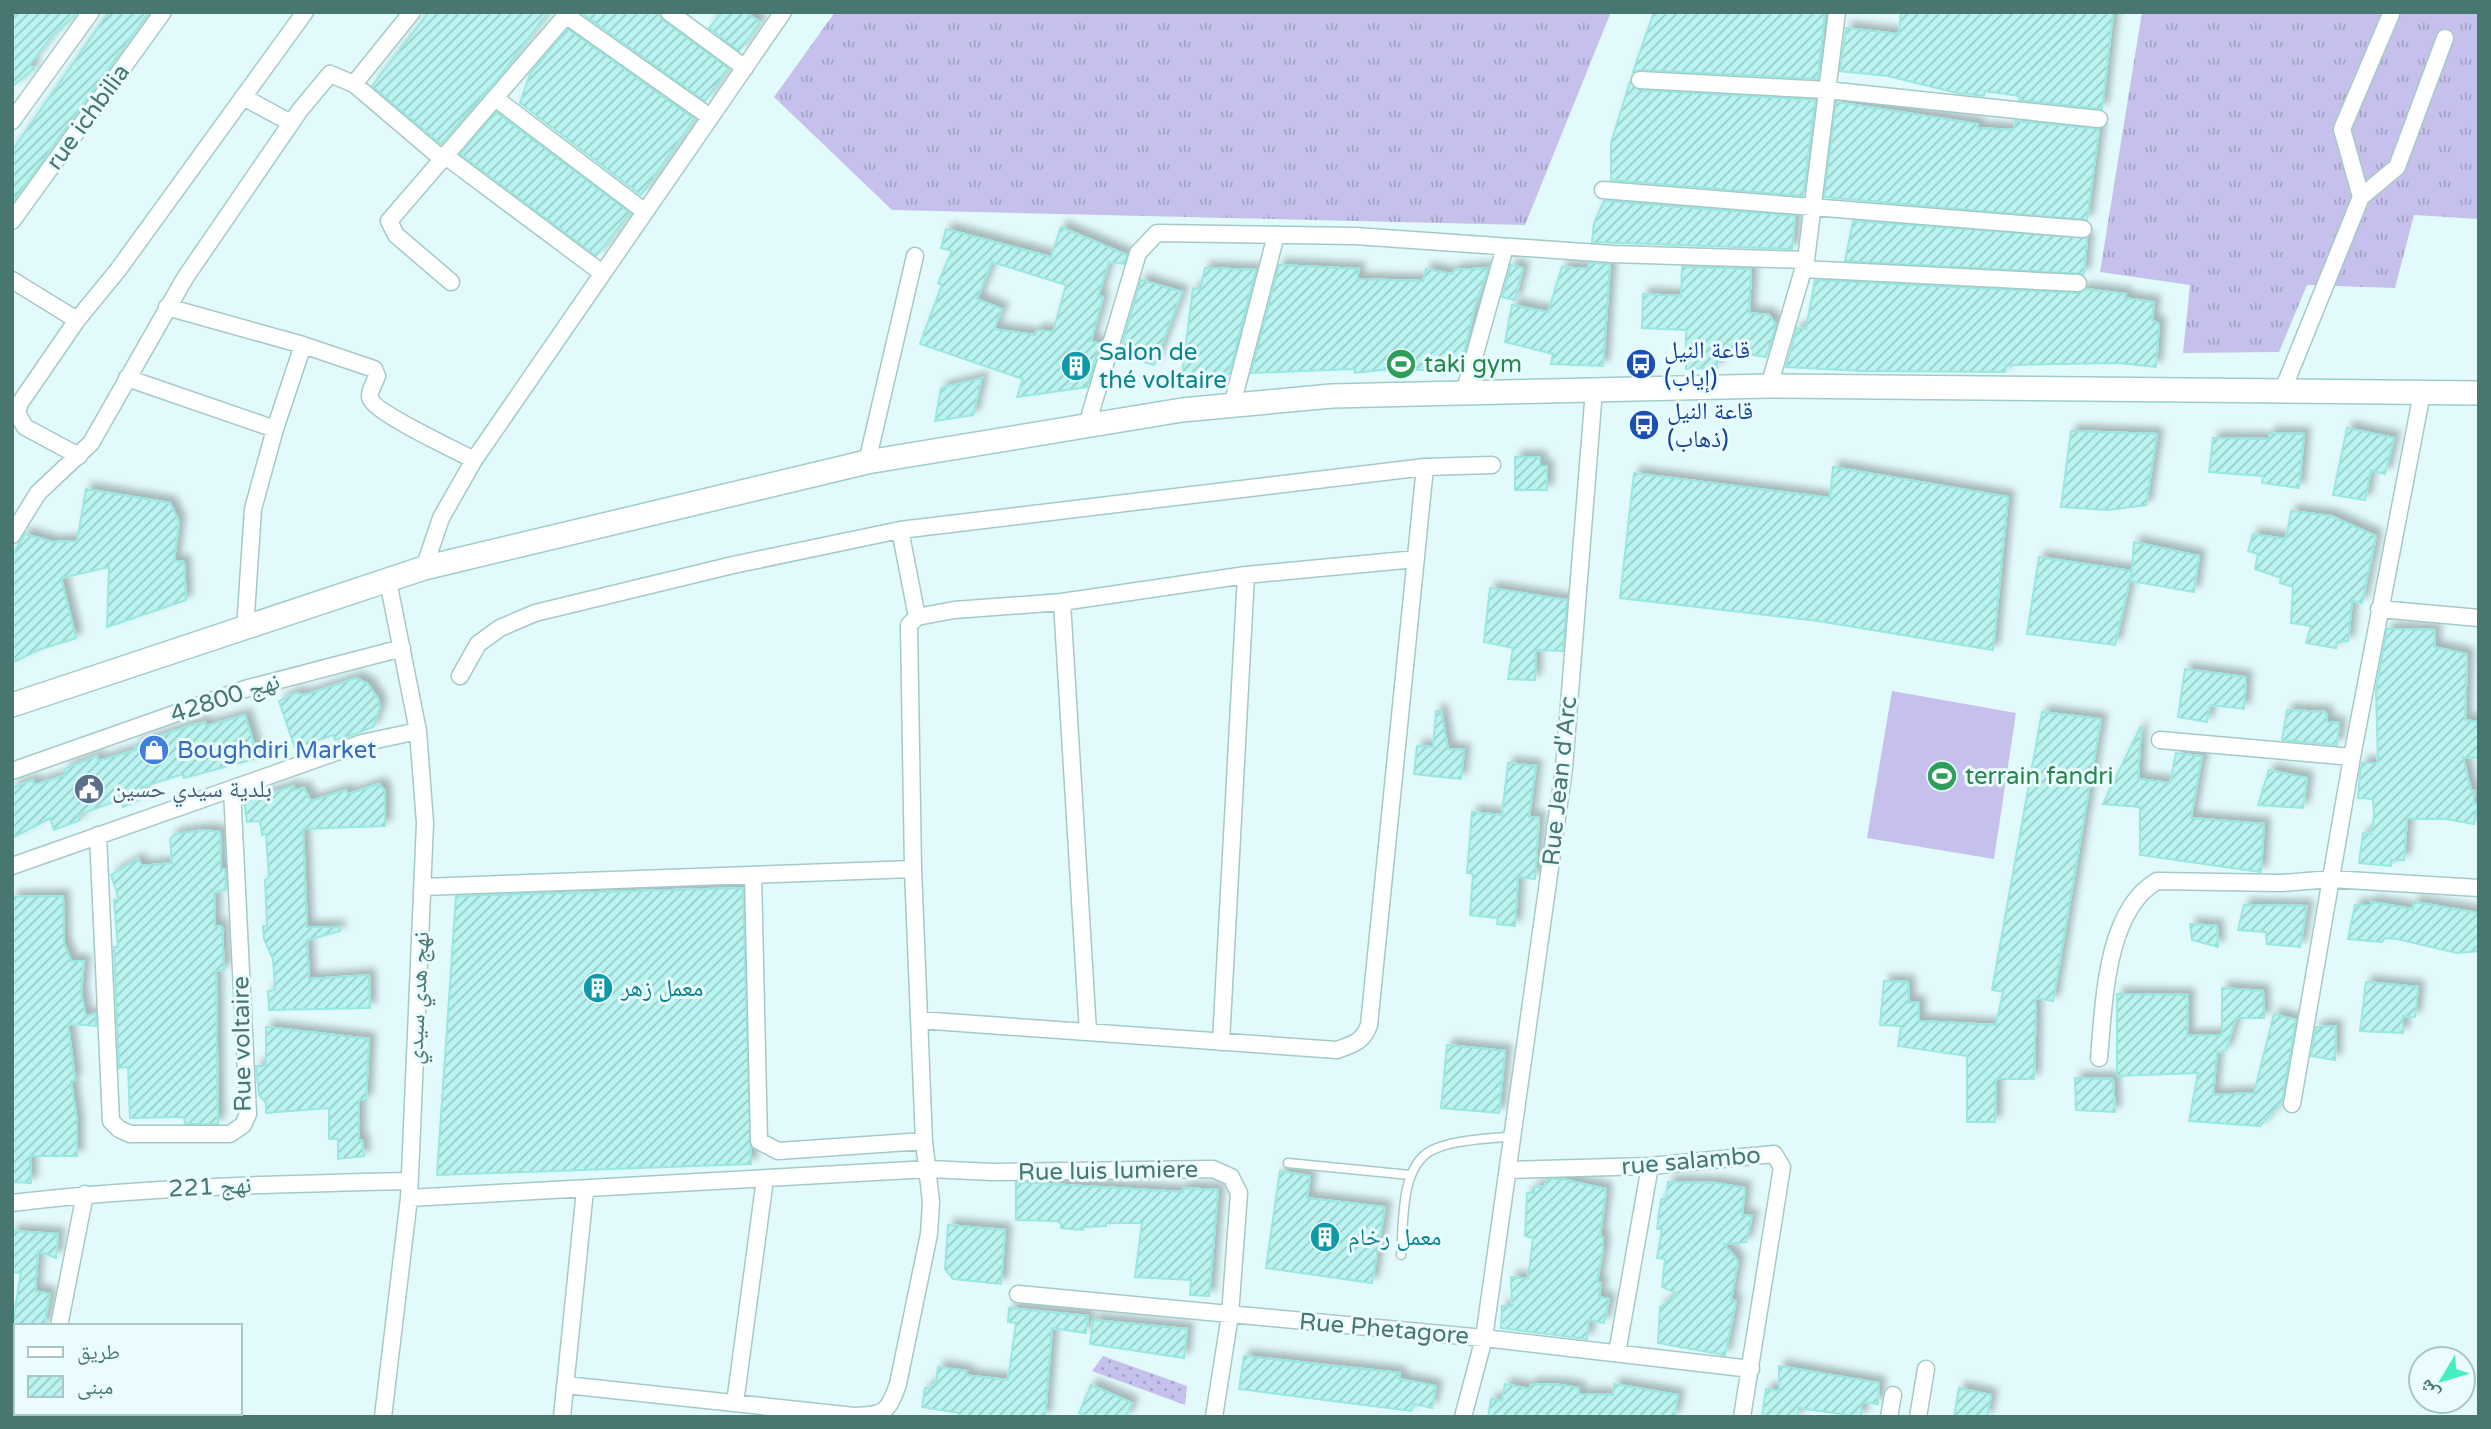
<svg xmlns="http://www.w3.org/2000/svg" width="2491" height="1429" viewBox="0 0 2491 1429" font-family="'Varela Round','Noto Naskh Arabic',sans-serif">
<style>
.grass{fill:url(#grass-tufts)}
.garden{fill:url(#garden-dots)}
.pitch{fill:#c6c1ec}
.building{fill:url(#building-hatch);stroke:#99e8e0;stroke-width:2;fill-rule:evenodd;filter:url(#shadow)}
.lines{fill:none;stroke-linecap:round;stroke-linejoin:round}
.lane-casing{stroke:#a4cac8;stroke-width:11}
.street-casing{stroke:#a4cac8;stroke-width:19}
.secondary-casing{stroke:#9fccca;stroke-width:26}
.lane{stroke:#fff;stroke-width:8}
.street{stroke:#fff;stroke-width:16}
.secondary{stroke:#fff;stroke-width:23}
.labels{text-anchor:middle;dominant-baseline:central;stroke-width:6;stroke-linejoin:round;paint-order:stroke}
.street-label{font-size:24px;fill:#487771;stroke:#ebfcff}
.transit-label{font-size:24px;fill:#164399;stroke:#ebfcff;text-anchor:start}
.culture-label{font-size:24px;fill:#0d838f;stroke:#ebfcff;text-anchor:start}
.leisure-label{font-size:24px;fill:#27864d;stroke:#ebfcff;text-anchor:start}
.shop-label{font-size:24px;fill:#366cbe;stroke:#ebfcff;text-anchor:start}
.service-label{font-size:24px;fill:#4e5e75;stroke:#ebfcff;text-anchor:start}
</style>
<defs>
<pattern id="grass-tufts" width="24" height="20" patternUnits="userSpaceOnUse" patternTransform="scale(1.75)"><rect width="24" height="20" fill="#c6c1ec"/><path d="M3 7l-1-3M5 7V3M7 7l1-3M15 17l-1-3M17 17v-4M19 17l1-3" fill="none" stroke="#a3a2c4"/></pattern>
<pattern id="garden-dots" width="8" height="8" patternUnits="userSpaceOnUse" patternTransform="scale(1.75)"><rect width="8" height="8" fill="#c6c1ec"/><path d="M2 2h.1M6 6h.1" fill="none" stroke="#a3a2c4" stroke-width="1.8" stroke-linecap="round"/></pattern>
<pattern id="building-hatch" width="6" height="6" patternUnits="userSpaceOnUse" patternTransform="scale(1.75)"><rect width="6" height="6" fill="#b9f4f0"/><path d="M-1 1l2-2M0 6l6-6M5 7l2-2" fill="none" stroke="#98cac7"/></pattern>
<filter id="shadow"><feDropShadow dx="6" dy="-6" stdDeviation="3.5" flood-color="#0004"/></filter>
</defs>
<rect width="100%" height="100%" fill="#e3fafd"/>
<!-- grass -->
<path class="grass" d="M835 12H1611L1525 225 892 210 774 97Z
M2142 12H2479V219L2414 215 2395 288 2307 285 2279 352 2183 353 2190 285 2100 272Z"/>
<!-- garden -->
<path class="garden" d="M1103 1356 1187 1386 1185 1405 1092 1371Z"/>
<!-- pitch -->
<path class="pitch" d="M1892 691 2016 713 1994 859 1867 838Z"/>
<!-- building -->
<path class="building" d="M12 12H78L52 36 29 65 34 68 12 87Z
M109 12H149L12 203V151Z
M429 12H548L500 76 441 144 372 86Z
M580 12H657L663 20 728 68 705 101Z
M722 12H745L760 22 739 51 709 28Z
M1654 12H1825L1818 79 1641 70 1633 72Z
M1901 12 2113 13 2102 109 2019 100 2020 96 1985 91 1984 96 1957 93 1888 76 1840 71 1846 28 1899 34Z
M568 29 694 119 641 195 520 103 530 74Z
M1630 82 1639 90 1815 100 1803 196 1611 180V143Z
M1836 102 1978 124 1977 128 2014 130 2015 121 2099 129 2087 220 1824 197Z
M496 112 630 213 596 256 460 154Z
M1604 201 1795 216 1792 249 1592 242 1594 223Z
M1853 221 2087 238 2084 274 1845 261Z
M1061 227 1127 255 1124 264 1109 262 1098 296 1103 297 1091 341 1100 344 1087 387 1017 397 1023 379 920 344 942 285 938 283 952 251 941 248 946 229 1051 257ZM992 262 1066 285 1053 332 1037 330 1035 335 994 329 1002 309 977 299Z
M1589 263 1610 264 1603 366 1551 364 1553 354 1505 342 1512 305 1548 312 1562 267 1588 269Z
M1279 265 1359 269 1357 279 1423 281 1426 269 1452 274 1455 270 1488 268 1474 309 1461 366 1425 365 1423 370 1390 369 1355 373V369L1251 373Z
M1511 265 1523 268 1515 300 1502 297Z
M1682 267 1751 269 1749 313 1769 315 1776 325 1766 357 1718 349 1717 368 1686 369V330L1642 328 1643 294 1681 296Z
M1205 268 1256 270 1229 374 1181 381 1193 288 1200 290Z
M1141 280 1182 292 1154 365 1119 355Z
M1815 280 2077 293 2086 289 2126 294 2125 298 2154 302 2152 320 2159 324 2156 367 2118 363 2006 365 2005 372 1862 371 1786 367 1797 328 1806 329Z
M982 378 973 415 935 421 941 388Z
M2347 428 2394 438 2385 474 2371 470 2365 500 2333 495Z
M2071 431 2157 434 2146 505 2108 510 2061 507Z
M2270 433 2304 434 2299 488 2262 483 2263 476 2209 472 2213 438 2269 439Z
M1515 457H1540V466H1547V490H1515Z
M1833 467 2008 497 1993 650 1818 621 1620 598 1634 473 1830 498Z
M86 489 170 503 179 522 174 561 184 562 186 600 107 627 109 567 61 578 76 638 38 650 12 663V556L25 534 53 542 77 541Z
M2291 511 2331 516 2376 536 2362 603 2352 601 2348 641 2337 642 2336 648 2306 643 2311 626 2291 623 2293 587 2280 583 2281 578 2255 569 2258 554 2248 551 2253 534 2286 539Z
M2134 542 2199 556 2194 592 2131 581Z
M2039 557 2132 571 2115 645 2027 634Z
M1490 588 1567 600 1563 651 1536 650 1535 680 1508 679 1513 648 1484 642Z
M2387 629 2435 630 2434 647 2467 654 2465 720 2479 722V758L2463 757 2471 790 2475 791 2473 803 2478 804 2474 824 2446 819H2407L2404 860H2391V866L2359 863 2363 833 2371 834 2374 816 2373 799 2358 798 2360 773 2362 763H2378L2376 690Z
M2185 669 2246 677 2244 709 2210 705 2207 722 2178 717Z
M356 678 368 684 378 699 380 707 373 727 352 735 335 740 333 735 295 748 279 701 296 693 305 695Z
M2287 710 2326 712 2327 722 2339 723 2337 745 2282 740Z
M1436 711H1441L1448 749 1464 750 1461 779 1414 774 1417 746 1433 747Z
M2042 712 2101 719 2053 1001 2036 998 2034 1079H1996L1995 1122H1967V1056L1898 1046 1901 1026 1880 1025 1884 981 1908 982 1909 1003 1919 1002V1021L1996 1025 2003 992 1992 990Z
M245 715 258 758 184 778 183 774 141 787 143 798 123 807 121 799 78 815 80 820 54 830 50 818 12 838V788L33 780 34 785 66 775 64 769 97 756 98 761 136 750 135 745 189 726 205 722 206 726Z
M2141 726 2138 779 2170 783 2176 753 2202 756 2191 818 2264 824 2261 872 2140 855V807L2103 804Z
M1508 763 1536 766 1529 817 1539 818 1535 879 1518 877 1515 926 1497 924 1498 918 1470 915 1473 874 1467 873 1472 812 1502 815Z
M2269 770 2307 778 2303 808 2258 805Z
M379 784 385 791V826L303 829 307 927H339L340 931 307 940 309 979 369 975 370 1008 269 1010 268 991 275 990 273 959 264 939 263 926H267L265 880 269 877 266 834 262 835 260 821 247 822 244 801 294 786V790L304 788 311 801 346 790 348 794Z
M204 830 220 832 221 869H225L226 889 214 893 215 926H222L224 970 216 971 218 1124H185L184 1117 130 1118 128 1067 119 1068 114 947H118L114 900H119L111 875 138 859 142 866 172 863 170 839 175 834Z
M743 888 751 1164 437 1175 456 896Z
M63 896 64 943 71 961H84L81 993 86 1017 96 1013V1026L68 1024 75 1080 71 1081 77 1121V1156H30L31 1183 12 1182V897Z
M2371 902 2413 909 2414 902 2479 913V951L2457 953 2397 939 2385 938 2382 942 2348 939 2355 905H2372Z
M2244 905 2307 906 2300 947 2267 944 2266 932 2238 930Z
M2190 924 2217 926 2218 947 2192 940Z
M2366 982 2418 987 2415 1017 2403 1016V1033L2360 1031Z
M2222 988 2263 991 2264 1018H2236L2226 1050 2217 1053 2213 1095 2254 1093 2274 1014 2296 1020 2282 1101 2260 1126 2189 1121 2198 1073 2117 1076V994L2188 995 2187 1036 2222 1035Z
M2336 1026 2335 1060 2311 1056 2316 1027Z
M266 1027 369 1039 366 1100H359V1140H362L364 1156 338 1159V1139H329V1108L266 1113V1103L259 1095 256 1066H266Z
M1447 1045 1505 1051 1499 1113 1441 1108Z
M2075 1078 2113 1079 2115 1112 2076 1110Z
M1280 1171 1310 1176 1307 1198 1385 1207 1372 1283 1266 1268Z
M1547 1179H1562L1606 1189 1600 1237H1603V1249L1597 1282 1601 1283 1599 1297 1609 1299 1604 1323 1589 1320 1587 1339 1501 1328 1502 1306H1512L1511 1277 1528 1279 1533 1238 1525 1236 1527 1193H1534V1187L1545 1186Z
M1016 1182 1183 1192V1188L1218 1190 1209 1296 1190 1295 1191 1280 1135 1277 1142 1223H1106V1226L1083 1227V1230L1061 1228V1223L1056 1221 1016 1220Z
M1668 1182 1716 1183 1745 1188 1742 1215 1752 1216 1746 1242 1724 1244 1738 1261 1731 1300 1736 1301 1725 1355 1658 1343 1660 1307 1678 1294 1662 1287 1665 1259 1657 1258 1662 1229H1657L1661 1199 1666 1200Z
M948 1225 1005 1230 1001 1284 953 1279 945 1269Z
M12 1231 58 1234 56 1258 38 1251 35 1291 50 1294 44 1326H12L21 1273 12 1272Z
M1009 1308 1088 1316 1086 1333 1052 1328 1045 1417H958L959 1413 922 1407 925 1388 931 1389 932 1383H936L938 1367 967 1371 965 1375 1008 1380 1016 1323 1008 1322Z
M1093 1320 1187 1329 1184 1358 1090 1344Z
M1244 1356 1400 1373 1399 1379 1436 1386 1432 1408 1414 1404 1411 1411 1239 1389Z
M1779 1366 1879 1383 1878 1404 1862 1402 1861 1417 1799 1408 1798 1417H1762L1766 1389 1779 1391Z
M1505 1384 1530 1389 1531 1384 1562 1385 1579 1388 1578 1394 1613 1395 1614 1384 1678 1395 1674 1417H1488L1491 1399 1502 1401Z
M1091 1385 1132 1403 1126 1417H1088L1079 1413Z
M1959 1388 1991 1395 1987 1417H1954Z"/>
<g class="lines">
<!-- lane casing -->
<g class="lane-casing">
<path id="lane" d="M1288 1163 1410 1175
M1401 1255C1404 1222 1399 1161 1437 1148 1460 1139 1489 1139 1513 1136"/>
</g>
<!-- street casing -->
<g class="street-casing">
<path id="street" d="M412 12 354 84 441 158
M669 12 745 68
M567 16 710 117
M1640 80 1827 90 2099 119
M243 97 291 123
M495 98 644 211
M12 121 91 12
M444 155 602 273
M1603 190 2083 229
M2361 197 2397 167 2445 38
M12 221 163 12
M1803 269 2078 283
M12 280 77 320
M451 282 396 235 389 221 569 12
M167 307 303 345 374 369 377 376C375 382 369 391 370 397 372 412 458 451 474 460
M127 378 275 429
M1769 386 1806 260 1837 12
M2282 392 2361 197 2342 129 2391 14
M1464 393 1505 247
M1232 405 1276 235
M1087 425 1138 253 1157 233 1356 236 1612 254 1806 260
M79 456 25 427 17 413 20 403 77 320 118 270 305 12
M867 462 915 256
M900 530 917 617
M12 535 38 493 91 443 185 278 300 110 330 74 354 84
M424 568 441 518 474 460 783 12
M1062 602 1088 1032
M2379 609 2479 618
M245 629 253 509 275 429 303 345
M460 676 478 644 500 628 535 613 733 565 900 530 1425 467 1492 465
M2160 740 2352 757
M12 771 245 689 402 648
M98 835 111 1121 119 1129 130 1134H230L243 1125 248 1114 232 789
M12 866 362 743 418 731
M913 869 909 625 917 617 954 610 1062 602 1246 575 1416 559
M753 875 759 1141 778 1151 924 1141
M423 887 913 869 924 1141 931 1202 929 1234 898 1384C888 1413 884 1415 854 1416L566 1385
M919 1020 1337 1050C1353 1044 1363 1042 1369 1025L1425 467
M1221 1042 1246 575
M2099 1058C2104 1005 2105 911 2157 881L2282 883 2331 879 2479 888
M2292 1104 2352 757 2422 393
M1508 1170 1650 1166 1774 1154 1782 1167 1742 1417
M409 1198 929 1169 992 1172 1213 1169 1231 1177 1239 1193 1230 1315 1214 1417
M12 1203C144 1187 276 1184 409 1181
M1018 1294 1484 1338 1751 1369
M59 1326 85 1194
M1617 1353 1650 1166
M735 1403 765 1179
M40 1417 41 1413
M383 1417 409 1198 425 823 418 731 388 581
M562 1417 585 1190
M1463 1417 1484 1338 1564 768 1594 390
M1889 1417 1893 1395
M1918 1417 1926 1369"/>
</g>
<!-- secondary casing -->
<g class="secondary-casing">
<path id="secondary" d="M12 705 424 568 867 462 1182 410 1332 396 1769 386 2479 393"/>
</g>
<!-- lane -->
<use href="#lane" class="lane"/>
<!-- street -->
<use href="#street" class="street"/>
<!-- secondary -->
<use href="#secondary" class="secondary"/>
</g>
<!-- icons -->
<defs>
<g id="stadium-disc" transform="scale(1.575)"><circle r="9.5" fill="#2e9e5b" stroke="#ebfcff"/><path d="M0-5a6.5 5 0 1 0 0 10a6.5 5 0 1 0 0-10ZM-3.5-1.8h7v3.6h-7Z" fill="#fff"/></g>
<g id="bus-disc" transform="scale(1.575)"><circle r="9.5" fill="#1a4fb4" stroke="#ebfcff"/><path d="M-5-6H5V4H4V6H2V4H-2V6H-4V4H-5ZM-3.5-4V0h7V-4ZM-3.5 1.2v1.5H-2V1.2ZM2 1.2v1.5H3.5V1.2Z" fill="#fff"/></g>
<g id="building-disc" transform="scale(1.575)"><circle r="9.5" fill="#0f9aa8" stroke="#ebfcff"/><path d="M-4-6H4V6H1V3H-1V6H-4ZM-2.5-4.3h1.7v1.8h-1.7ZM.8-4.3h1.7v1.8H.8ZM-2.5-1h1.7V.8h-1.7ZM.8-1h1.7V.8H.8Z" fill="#fff"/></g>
<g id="shop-disc" transform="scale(1.575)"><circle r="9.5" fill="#3f7fe0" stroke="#ebfcff"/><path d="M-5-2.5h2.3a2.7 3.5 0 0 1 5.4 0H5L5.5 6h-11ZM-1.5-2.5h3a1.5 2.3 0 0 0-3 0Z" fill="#fff"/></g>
<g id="civic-disc" transform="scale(1.575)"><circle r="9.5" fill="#5c6f8a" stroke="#ebfcff"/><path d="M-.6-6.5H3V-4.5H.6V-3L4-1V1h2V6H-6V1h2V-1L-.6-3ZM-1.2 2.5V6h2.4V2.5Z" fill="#fff"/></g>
</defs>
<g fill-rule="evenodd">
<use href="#stadium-disc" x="1401" y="364"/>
<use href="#bus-disc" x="1641" y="364"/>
<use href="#building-disc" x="1076" y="366"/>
<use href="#bus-disc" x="1644" y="425"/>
<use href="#shop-disc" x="154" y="750"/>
<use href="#stadium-disc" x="1942" y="776"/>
<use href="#civic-disc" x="89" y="789"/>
<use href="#building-disc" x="598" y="988"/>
<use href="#building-disc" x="1325" y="1237"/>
</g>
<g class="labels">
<!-- street labels -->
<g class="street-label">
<text transform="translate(88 117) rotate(-54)">rue ichbilia</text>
<text transform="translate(225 698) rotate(-18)">نهج 42800</text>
<text transform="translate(1560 781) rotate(-84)">Rue Jean d'Arc</text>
<text transform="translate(418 998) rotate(-87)">نهج هدي سيدي</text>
<text transform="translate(242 1044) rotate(-91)">Rue voltaire</text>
<text transform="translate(1691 1161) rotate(-5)">rue salambo</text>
<text transform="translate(1108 1171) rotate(-1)">Rue luis lumiere</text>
<text transform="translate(210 1187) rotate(-3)">نهج 221</text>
<text transform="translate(1384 1329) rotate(5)">Rue Phetagore</text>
</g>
<!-- transit labels -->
<g class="transit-label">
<text x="1664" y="350">قاعة النيل<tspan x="1664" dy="28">(إياب)</tspan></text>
<text x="1667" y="411">قاعة النيل<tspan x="1667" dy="28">(ذهاب)</tspan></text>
</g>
<!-- culture labels -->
<g class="culture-label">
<text x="1099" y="352">Salon de<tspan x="1099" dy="28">thé voltaire</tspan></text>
<text x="621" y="988">معمل زهر</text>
<text x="1348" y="1237">معمل رخام</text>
</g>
<!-- leisure labels -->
<g class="leisure-label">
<text x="1424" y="364">taki gym</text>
<text x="1965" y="776">terrain fandri</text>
</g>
<!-- shop labels -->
<g class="shop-label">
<text x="177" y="750">Boughdiri Market</text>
</g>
<!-- service labels -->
<g class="service-label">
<text x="112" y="789">بلدية سيدي حسين</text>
</g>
</g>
<!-- border -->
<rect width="2491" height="1429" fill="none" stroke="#487771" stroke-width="28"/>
<!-- legend -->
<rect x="14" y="1324" width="228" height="91" fill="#ebfcff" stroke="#aac7c6" stroke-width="2"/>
<rect x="28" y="1347" width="35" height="10" fill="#ffffff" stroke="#aac7c6" stroke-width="2"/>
<text x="77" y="1359" font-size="21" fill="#487771">طريق</text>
<rect x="28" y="1376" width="35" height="21" fill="url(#building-hatch)" stroke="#aac7c6" stroke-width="2"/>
<text x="77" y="1394" font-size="21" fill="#487771">مبنى</text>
<!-- north arrow -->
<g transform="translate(2442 1380) rotate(232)"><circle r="33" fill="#ebfcff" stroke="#aac7c6" stroke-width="2"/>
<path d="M0-5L12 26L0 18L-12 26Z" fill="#42eec2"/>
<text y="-10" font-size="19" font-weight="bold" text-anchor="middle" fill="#487771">ش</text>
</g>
</svg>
